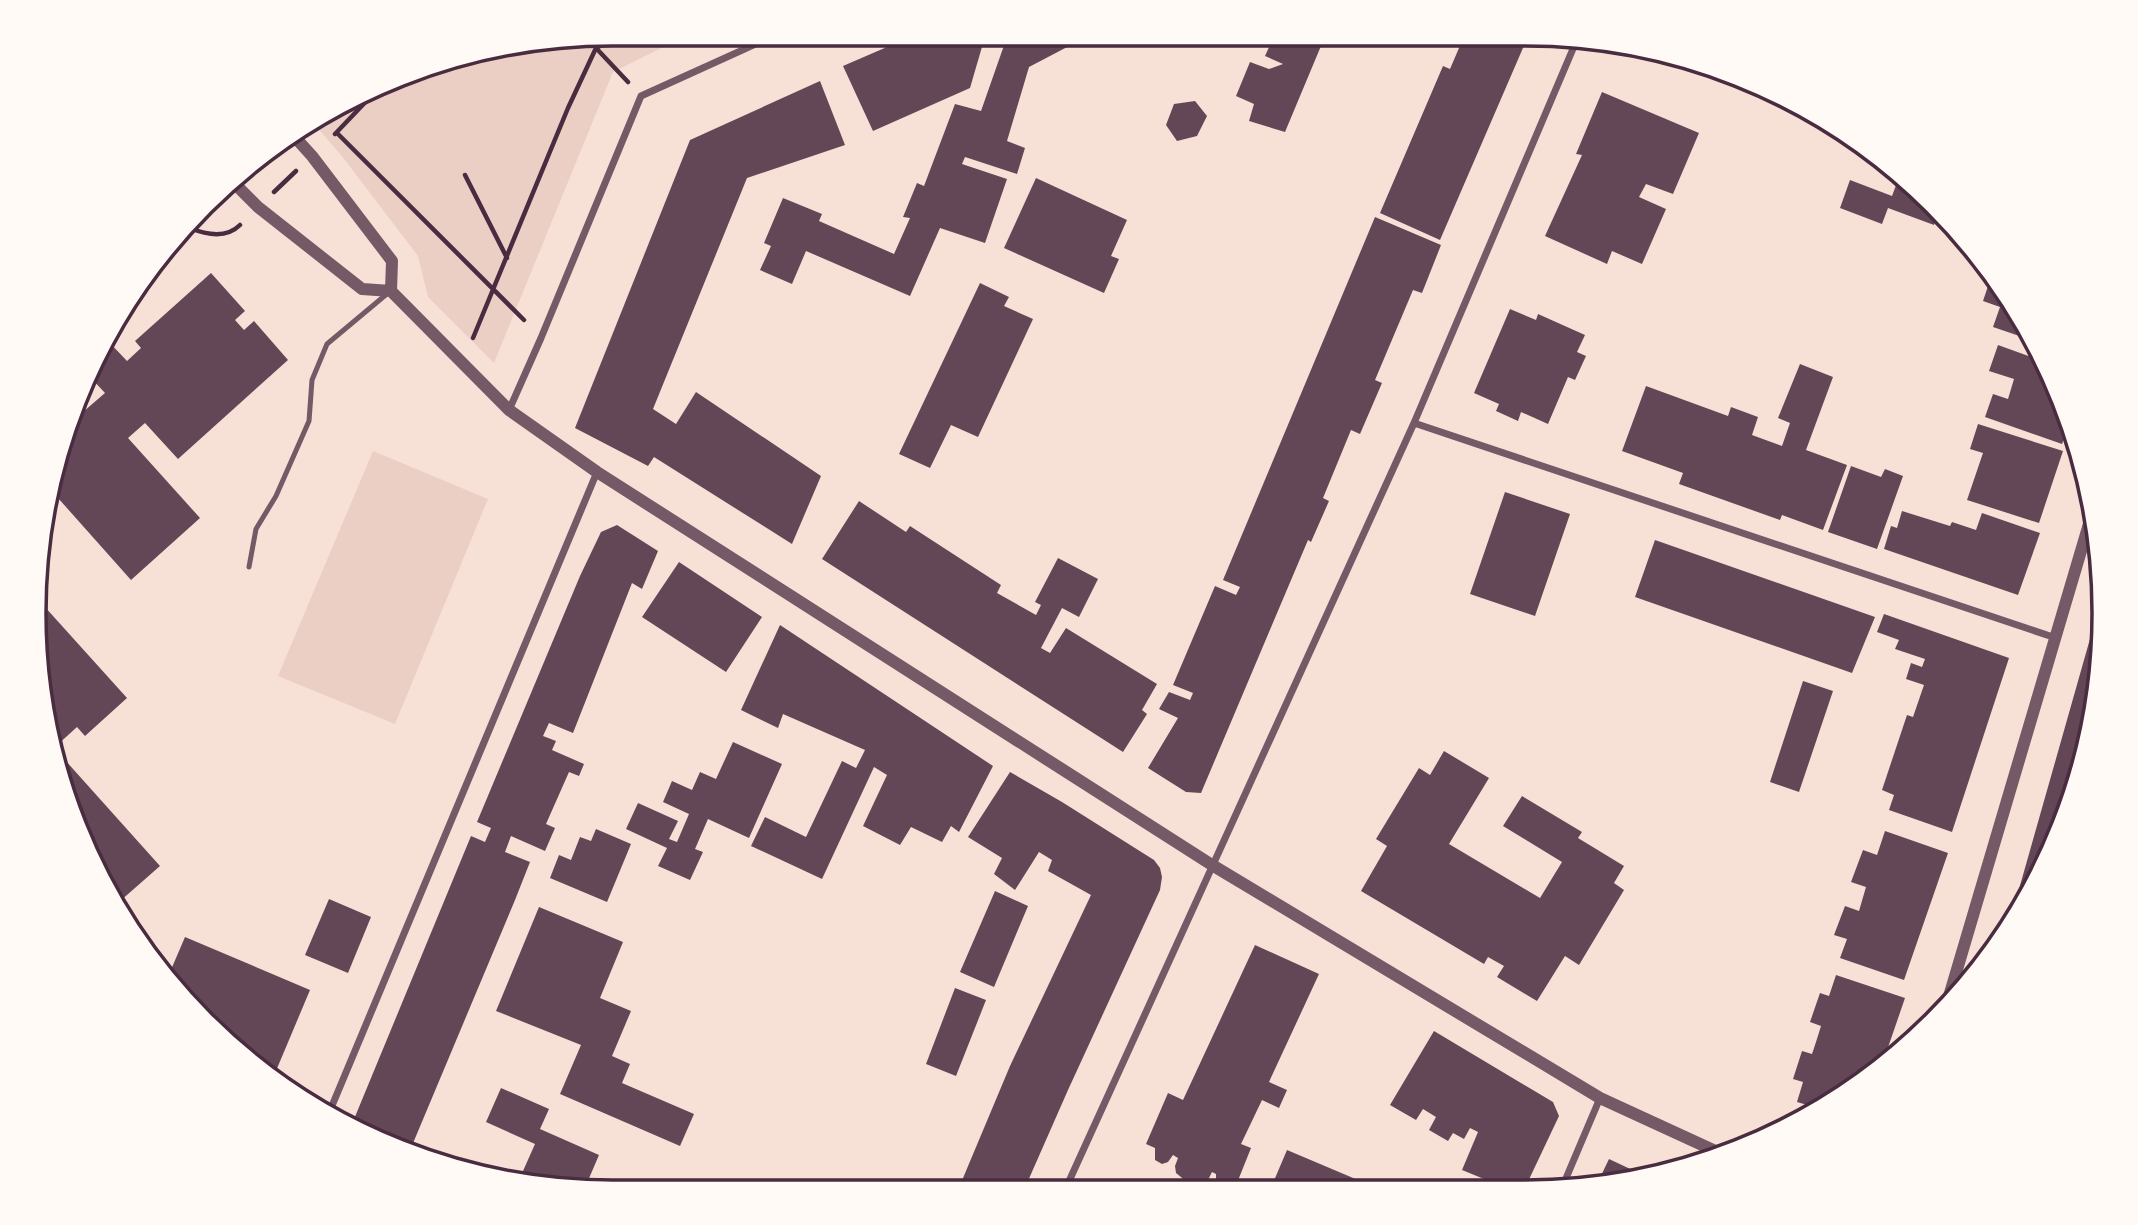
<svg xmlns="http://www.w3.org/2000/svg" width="2138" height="1225" viewBox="0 0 2138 1225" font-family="Cabin,sans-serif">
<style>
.green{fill:#ebcfc5}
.building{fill:#644757}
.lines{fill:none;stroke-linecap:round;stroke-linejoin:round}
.path{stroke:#4a2c40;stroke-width:4.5}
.service{stroke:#755966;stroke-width:5}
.minor{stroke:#755966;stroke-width:7}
.tertiary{stroke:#755966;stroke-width:12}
.rim{fill:none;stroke:#4a2c40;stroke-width:3.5}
</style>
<rect width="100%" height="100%" fill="#f7e1d7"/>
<!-- green -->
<path class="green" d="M613 33H692L613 72 494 363 428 297 418 256 341 155 314 124 427 64Z
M373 451 488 499 395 724 278 676Z"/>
<!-- building -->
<path class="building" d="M917 34H981L984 40 970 88 873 131 843 66Z
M1008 34H1092L1029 67 1007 141 1025 148 1017 174 965 157 962 164 1007 179 985 243 940 228 910 296 806 251 792 284 760 270 771 246 764 243 783 198 822 214 819 221 894 254 910 218 903 217 917 183 924 186 955 104 981 111Z
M1275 34H1326L1285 132 1249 121 1254 104 1236 96 1250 62 1269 69 1283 64 1265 56Z
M1465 34H1529L1440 240 1380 213 1443 66 1450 69Z
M820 81 845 145 747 178 653 409 676 424 696 392 821 476 792 544 654 457 648 466 575 428 690 140Z
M1602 92 1699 133 1673 194 1646 184 1639 197 1666 209 1642 264 1612 251 1607 264 1545 236 1582 155 1576 154Z
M1195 101 1207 116 1197 136 1177 141 1166 125 1174 104Z
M1036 178 1127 220 1111 256 1119 259 1104 293 1004 248Z
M1850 180 1892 196 1898 180 1915 187 1940 208 1934 225 1888 208 1882 224 1840 208Z
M1375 217 1441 245 1422 293 1413 290 1375 380 1382 383 1360 434 1351 430 1323 498 1329 501 1311 542 1308 540 1201 793 1186 792 1148 768 1178 718 1159 709 1169 692 1190 700 1193 693 1173 685 1215 586 1236 595 1240 587 1223 580Z
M211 273 245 311 235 320 244 330 254 321 288 360 178 459 145 423 128 438 200 518 131 580 58 498 47 509 53 462 74 416 76 418 105 393 91 378 108 341 127 361 141 348 135 341Z
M980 283 1009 297 1004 306 1033 319 978 437 951 425 930 468 899 454Z
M1989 283 2007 290 2034 341 1993 327 2000 307 1983 301Z
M1510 309 1536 320 1538 314 1585 335 1577 352 1586 356 1575 380 1568 377 1548 424 1521 412 1518 421 1496 411 1499 404 1474 393Z
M1998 345 2045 362 2060 390 2070 421 2062 444 1985 417 1993 394 2008 399 2014 379 1989 371Z
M1800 364 1833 377 1806 450 1847 465 1823 530 1782 515 1780 520 1679 484 1683 473 1622 451 1646 386 1728 416 1731 407 1758 417 1752 435 1782 446 1790 423 1778 418Z
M1978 424 2063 451 2039 523 1967 500 1983 453 1970 449Z
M1851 466 1881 477 1885 469 1903 476 1877 549 1828 532Z
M1505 492 1570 514 1535 616 1470 594Z
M859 501 906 532 910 526 1001 585 997 593 1036 615 1041 605 1035 602 1058 558 1098 579 1079 617 1062 608 1041 648 1050 653 1066 628 1157 684 1142 710 1147 714 1123 752 822 559Z
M1902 511 1950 526 1952 522 1976 530 1982 513 2040 533 2018 595 1884 549 1891 526 1897 528Z
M617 525 658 551 642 589 632 583 573 733 549 723 543 736 556 741 552 750 584 764 579 776 569 772 546 824 555 828 545 851 511 836 505 852 530 862 515 900 411 1148 390 1139 389 1143 352 1124 471 836 485 842 491 828 477 822 580 576 601 532Z
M1655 540 1875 617 1852 673 1635 597Z
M679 562 762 617 726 672 642 617Z
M2103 593 2105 612 2094 725 2061 834 2006 935Z
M35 596 127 698 85 736 77 727 55 747 33 613Z
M1884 614 2009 658 1952 832 1889 810 1894 795 1882 790 1907 715 1913 717 1924 685 1906 679 1911 663 1922 667 1925 659 1895 649 1899 640 1877 632Z
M780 625 993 766 959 832 951 826 942 842 911 827 900 845 863 826 887 775 874 767 822 879 751 846 765 817 806 837 842 761 856 768 865 750 783 714 778 728 741 710Z
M1803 681 1833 691 1799 792 1770 782Z
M733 742 782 764 749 838 708 819 695 849 703 852 690 880 658 866 667 848 626 829 638 803 678 821 669 839 677 842 689 814 663 802 672 781 692 790 700 772 716 779Z
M56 750 160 866 119 902 64 799Z
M1444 751 1489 778 1449 844 1540 898 1562 862 1503 826 1522 796 1582 832 1578 838 1624 866 1614 883 1624 890 1579 965 1565 956 1537 1001 1497 977 1504 966 1488 957 1484 964 1361 891 1387 846 1376 839 1419 768 1430 775Z
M1010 772 1062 802 1154 860 1160 868 1162 877 1160 890 1068 1090 1024 1190H958L1010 1066 1091 895 1048 871 1052 860 1039 852 1015 890 994 874 1002 858 968 837Z
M596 829 631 844 607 902 550 878 559 855 571 860 580 837 591 841Z
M1885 831 1948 853 1904 980 1840 958 1847 939 1834 935 1845 906 1859 911 1866 887 1851 882 1863 850 1877 855Z
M995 891 1028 906 994 987 960 972Z
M329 899 371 917 348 973 305 955Z
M539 907 623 942 600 998 631 1011 612 1056 630 1064 622 1083 694 1114 680 1146 560 1094 581 1045 496 1011Z
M185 937 310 990 273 1078 167 979Z
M1255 945 1319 974 1269 1082 1287 1090 1279 1108 1262 1100 1241 1144 1251 1148 1237 1183 1231 1188 1224 1187 1216 1179V1174L1212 1172 1208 1180 1201 1184 1187 1182 1176 1173 1175 1166 1178 1158 1173 1155 1168 1162 1162 1164 1155 1160V1148L1146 1144 1168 1093 1183 1100Z
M1836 975 1905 998 1883 1062 1821 1109 1797 1102 1803 1082 1793 1079 1802 1051 1812 1054 1816 1042 1821 1026 1810 1022 1820 993 1829 996Z
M955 988 986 1000 956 1076 926 1064Z
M1434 1031 1553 1102 1559 1116 1524 1190H1511L1462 1170 1478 1132 1470 1128 1464 1139 1453 1133 1448 1141 1429 1130 1436 1117 1423 1109 1416 1120 1390 1105Z
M501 1088 549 1109 540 1129 599 1155 584 1190 519 1180 535 1144 486 1122Z
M1287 1150 1365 1183 1362 1190H1270Z
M1609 1159 1643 1175 1597 1184Z"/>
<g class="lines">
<!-- path -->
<path class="path" d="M591 37 596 48 628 82
M337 133 524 320
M335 134 376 91
M465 175 507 258
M274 192 296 171
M190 228C207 235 226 239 240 225
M473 338 568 108 596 48 627 33"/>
<!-- service -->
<path class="service" d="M249 567 256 529 276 496 309 421 312 380 327 344 388 293"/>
<!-- minor -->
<path class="minor" d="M509 410 541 338 641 96 780 33
M1414 423 2056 638
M329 1113 597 472
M1065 1190 1414 423 1578 37
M1561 1190 1600 1098"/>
<!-- tertiary -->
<path class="tertiary" d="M293 135 312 156 392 261 391 291
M233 182 258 207 362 289 391 291 509 410 597 472 1212 865 1600 1098 1724 1155
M1945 1010 2094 507"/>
</g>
<!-- crop -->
<path d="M0 0H2138V1225H0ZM613 46H1525A567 567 0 0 1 2092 613V613A567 567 0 0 1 1525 1180H613A567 567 0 0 1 46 613V613A567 567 0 0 1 613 46Z" fill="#fffaf5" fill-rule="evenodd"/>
<path class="rim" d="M613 46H1525A567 567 0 0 1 2092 613V613A567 567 0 0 1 1525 1180H613A567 567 0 0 1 46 613V613A567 567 0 0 1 613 46Z"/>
</svg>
